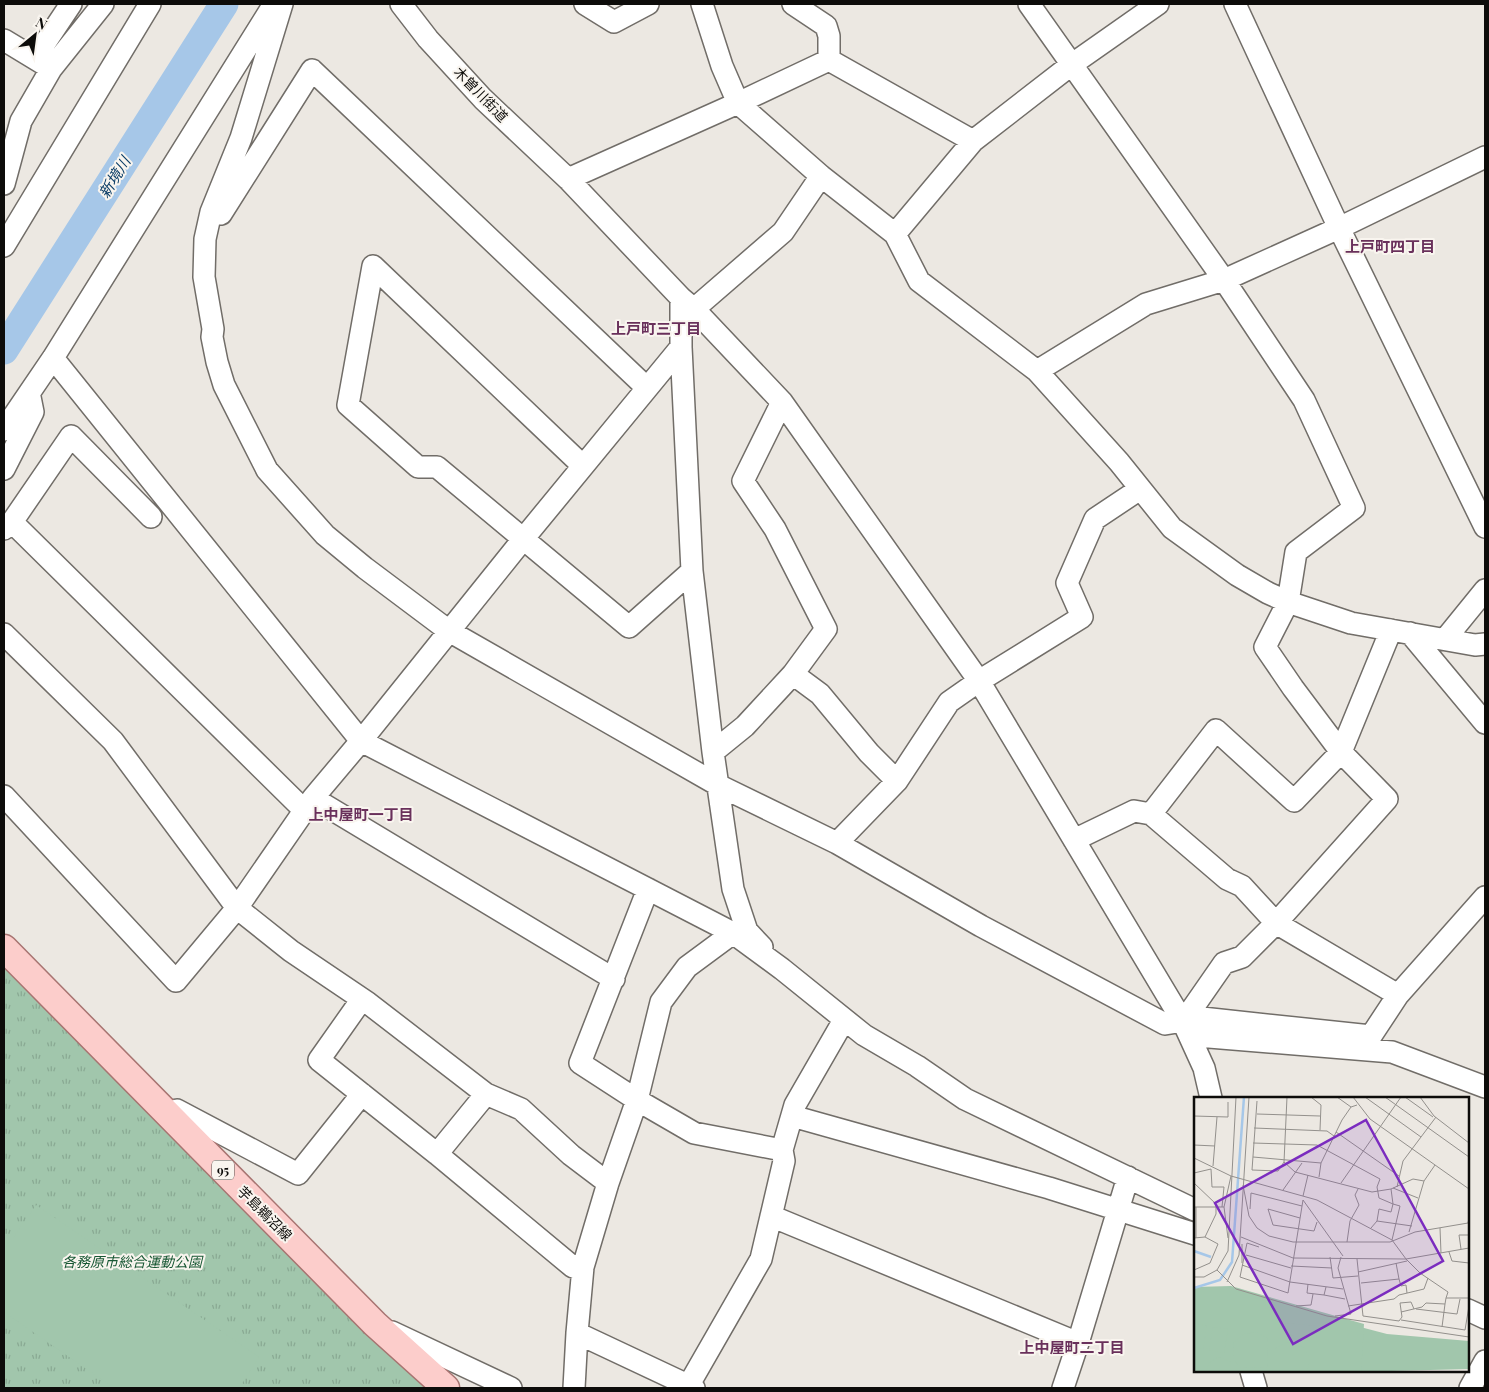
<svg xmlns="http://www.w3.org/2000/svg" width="1489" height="1392" viewBox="0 0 1489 1392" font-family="'Playfair Display','Noto Sans JP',serif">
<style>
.park{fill:url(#park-tufts)}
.garden{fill:#a1c6ac}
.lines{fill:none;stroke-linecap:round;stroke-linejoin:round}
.river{stroke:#a6c7e8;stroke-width:29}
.minor-casing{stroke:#716d68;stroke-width:24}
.major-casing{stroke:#a77471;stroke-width:29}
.minor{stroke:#fff;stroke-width:21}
.major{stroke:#fccdcb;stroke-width:26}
.labels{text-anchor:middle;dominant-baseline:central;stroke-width:4;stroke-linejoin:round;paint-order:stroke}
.shield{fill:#f9f5ef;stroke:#54524f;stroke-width:1}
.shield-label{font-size:12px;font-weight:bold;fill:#0d0c0a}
.street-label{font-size:14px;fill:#0d0c0a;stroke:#f9f5ef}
.park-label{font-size:14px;font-style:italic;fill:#175733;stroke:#f9f5ef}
.water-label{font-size:15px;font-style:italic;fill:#0c3e68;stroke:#f9f5ef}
.neighbourhood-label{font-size:15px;font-weight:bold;fill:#69305b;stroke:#f9f5ef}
.inset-river{fill:none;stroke:#a6c7e8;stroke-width:2.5}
.inset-road{fill:none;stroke:#93908c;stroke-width:1}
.view{fill:#7b2cbf;fill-opacity:0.15;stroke:#7b2cbf;stroke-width:2.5}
.inset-edge{fill:none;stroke:#0d0c0a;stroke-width:2.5}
</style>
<defs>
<pattern id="park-tufts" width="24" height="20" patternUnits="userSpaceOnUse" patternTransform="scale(1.25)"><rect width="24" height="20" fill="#a1c6ac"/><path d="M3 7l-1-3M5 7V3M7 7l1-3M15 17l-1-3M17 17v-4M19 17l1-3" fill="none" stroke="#89a993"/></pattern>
</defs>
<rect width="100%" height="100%" fill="#ece8e2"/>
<!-- park -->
<path class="park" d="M4 948 446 1388H4Z"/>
<!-- garden -->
<path class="garden" d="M36 1205 259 1357 239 1388H114L4 1312V1251Z"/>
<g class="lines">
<!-- river -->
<path class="river" d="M4 350 224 4"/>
<!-- minor casing -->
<g class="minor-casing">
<path id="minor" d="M282 4 241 138 211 212 205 239 204 277 213 329 212 337 217 362 224 385 267 470 325 535 365 568 449 631 718 785 837 843 981 926 1165 1024 1202 1018 1371 1036 1398 995 1485 897
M401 4 428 39 483 99 568 179 681 298 694 309 782 402 979 681 1183 1022 1204 1068 1211 1098
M585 4 614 22 648 4
M702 4 722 66 738 103 821 176 895 234 919 281 1037 371 1119 462 1172 528 1237 575 1268 593 1288 602 1351 623 1475 645 1485 644
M793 4 826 26 829 36V60
M1029 4 1224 280 1304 400 1354 508 1296 552 1288 602 1265 647 1293 688 1341 752 1294 801 1216 730 1151 814 1134 811 1074 840
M1235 4 1339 228 1485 527
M4 40 47 66
M35 58 71 4
M829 60 973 141
M568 179 738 103 829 60
M4 184 21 121 51 69 103 4
M221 214 312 70 647 388
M895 234 973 141 1071 65 1158 4
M4 246 150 4
M681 298V347L692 571 713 752 733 889 747 931 762 947
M694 309 783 232 821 176
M53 358 361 741 733 933 782 969 864 1035 917 1066 965 1099 1195 1210
M1037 371 1146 304 1224 280 1339 228 1485 157
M782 402 743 481 775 529 826 629 793 674 820 694 869 753 897 781
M4 430 53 358 274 4
M583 466 373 266 348 405 418 467H437L629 627 692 571
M4 469 33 412 30 397
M12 522 304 810
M4 529 12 522 71 436 151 517
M1410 633 1485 723
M4 634 113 741 237 908 291 951 368 1003 486 1094 521 1109 571 1155 608 1183
M1446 638 1485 590
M713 752 745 726 793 674
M4 796 176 981 237 908 313 798 361 741 524 538 681 347
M313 798 614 979
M1151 814 1227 879 1242 886 1276 923 1398 995
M837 843 897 781 949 702 979 681 1082 617 1067 583 1095 519 1140 489
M648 889 580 1063 637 1100 694 1133 782 1150
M362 999 319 1060 437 1154
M1183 1022 1224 963 1242 957 1276 923 1387 799 1341 752 1391 630
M1183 1022 1209 1037 1392 1052 1485 1087
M486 1094 437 1154 573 1267H583
M167 1113 177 1110 298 1174 362 1094
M792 1116 1049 1188 1195 1234
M771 1216 1078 1343 1063 1388
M1468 1310 1485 1318
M392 1332 511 1388
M577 1333 694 1388
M1078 1343 1128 1177
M1251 1371 1256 1388
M574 1388 577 1333 583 1267 608 1183 637 1100 661 1002 687 967 733 933
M687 1388 761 1259 784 1161 782 1150 795 1105 844 1020
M1470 1388 1485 1361"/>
</g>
<!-- major casing -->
<g class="major-casing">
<path id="major" d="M4 948 375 1324 446 1388"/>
</g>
<!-- minor -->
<use href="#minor" class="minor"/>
<!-- major -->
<use href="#major" class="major"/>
</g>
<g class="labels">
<!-- shield labels -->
<rect class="shield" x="212" y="1160.5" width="22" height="19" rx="4"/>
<g class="shield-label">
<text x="223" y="1170">95</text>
</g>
<!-- street labels -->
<g class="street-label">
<text transform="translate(481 94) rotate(46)">木曽川街道</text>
<text transform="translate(265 1213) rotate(45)">芋島鵜沼線</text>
</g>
<!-- park labels -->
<g class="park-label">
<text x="132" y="1261">各務原市総合運動公園</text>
</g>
<!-- water labels -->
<g class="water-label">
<text transform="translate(114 177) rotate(-58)">新境川</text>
</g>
<!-- neighbourhood labels -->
<g class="neighbourhood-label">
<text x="1390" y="246">上戸町四丁目</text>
<text x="656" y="328">上戸町三丁目</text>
<text x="361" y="814">上中屋町一丁目</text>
<text x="1072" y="1347">上中屋町二丁目</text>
</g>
</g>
<!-- overview -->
<g transform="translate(1194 1097)">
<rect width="275" height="275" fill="#ece8e2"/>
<path d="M132 221 193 237 275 244V272L159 275Z" fill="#a1c6ac"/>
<path d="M37 189 170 227 167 275H0V190Z" fill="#a1c6ac"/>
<path d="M0 226 13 229 9 252 0 250ZM92 226 123 229 122 241 91 238ZM19 230 34 232 30 256 15 253ZM63 235 74 242 73 270 46 271 39 261 40 245 50 237ZM92 245 111 251 116 263 113 275H81V252ZM24 260 38 265V275H12L15 266Z" fill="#a1c6ac"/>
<path class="inset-river" d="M0 154 17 160M0 191 26 183 38 165 50 0"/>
<path class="inset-road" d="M46 0H114M93 0 90 65 101 75 178 95 197 92 219 82 230 84M117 0 127 8 126 33M143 0 157 10M159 0 176 22 275 92M171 0 227 40M191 0 275 60M211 0 239 20M226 0 240 19 275 46M63 4 58 73 84 74 90 65M63 17 126 19M0 19 34 20V5M60 31 133 34 140 39M142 35 205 79M59 46 123 48 186 82 183 90 185 101 199 107 197 115 185 112 183 124 177 131M0 48 21 49M59 60 127 66M0 61 37 79 123 103 198 143 212 162 275 151M19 69 23 20M0 76 17 72 18 90H30L28 110M125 80 127 66 148 23 157 10 163 8M0 86 22 107V117L11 140 0 141M147 86 207 0M49 88 55 119 63 131 75 139 99 145H196L221 135 274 126 275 121M203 90 209 64 242 20M199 91 224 101M197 92 199 107 206 109 198 143M89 93 108 66M109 99 114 78M109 103 149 159M0 110H30M56 112 57 96 108 109M106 121 74 112 79 128 120 134 123 125M183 124 218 129M246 131 247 156M215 135 230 84 241 68M47 140 99 161 212 162 226 176 254 195 252 201H275M2 141V110M34 141 30 110 37 79M153 145 156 124 165 108 161 98 164 92M48 147V166M65 150 53 146 46 180 94 196 109 103M267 152 265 138H275M255 155 258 164 275 166M52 158 97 171M136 160 139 181 164 179M163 162 169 219 205 224 208 220 206 206 217 205 220 212M202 166 205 182M48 168 96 185 149 192M97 169 138 171M0 173 16 166 24 147 11 140M23 173 34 154 42 0M164 175 213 164M0 180H10L23 173 42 192 133 219 275 240M33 185 45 158 55 0M167 186 205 182 207 189 212 188 213 196M114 187 113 196 130 198M132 190 130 198 151 202M102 209 117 208 119 197M154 209 200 202 205 198 230 192 234 181M222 212 263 217 266 202M207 215 228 210 232 206 251 207 252 201M141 219 157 217 144 171 147 160M207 223 271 233M248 230 251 207M271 233 275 209"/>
<path class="view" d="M172 23 249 164 99 247 21 106Z"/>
<rect width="275" height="275" class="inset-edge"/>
</g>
<!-- border -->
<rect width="1489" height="1392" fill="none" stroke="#0d0c0a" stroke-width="10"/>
<!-- north arrow -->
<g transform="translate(35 35) rotate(29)" stroke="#f9f5ef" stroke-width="4" paint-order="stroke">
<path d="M0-4L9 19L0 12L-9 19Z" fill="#0d0c0a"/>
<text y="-8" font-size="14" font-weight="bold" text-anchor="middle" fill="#0d0c0a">N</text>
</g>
</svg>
